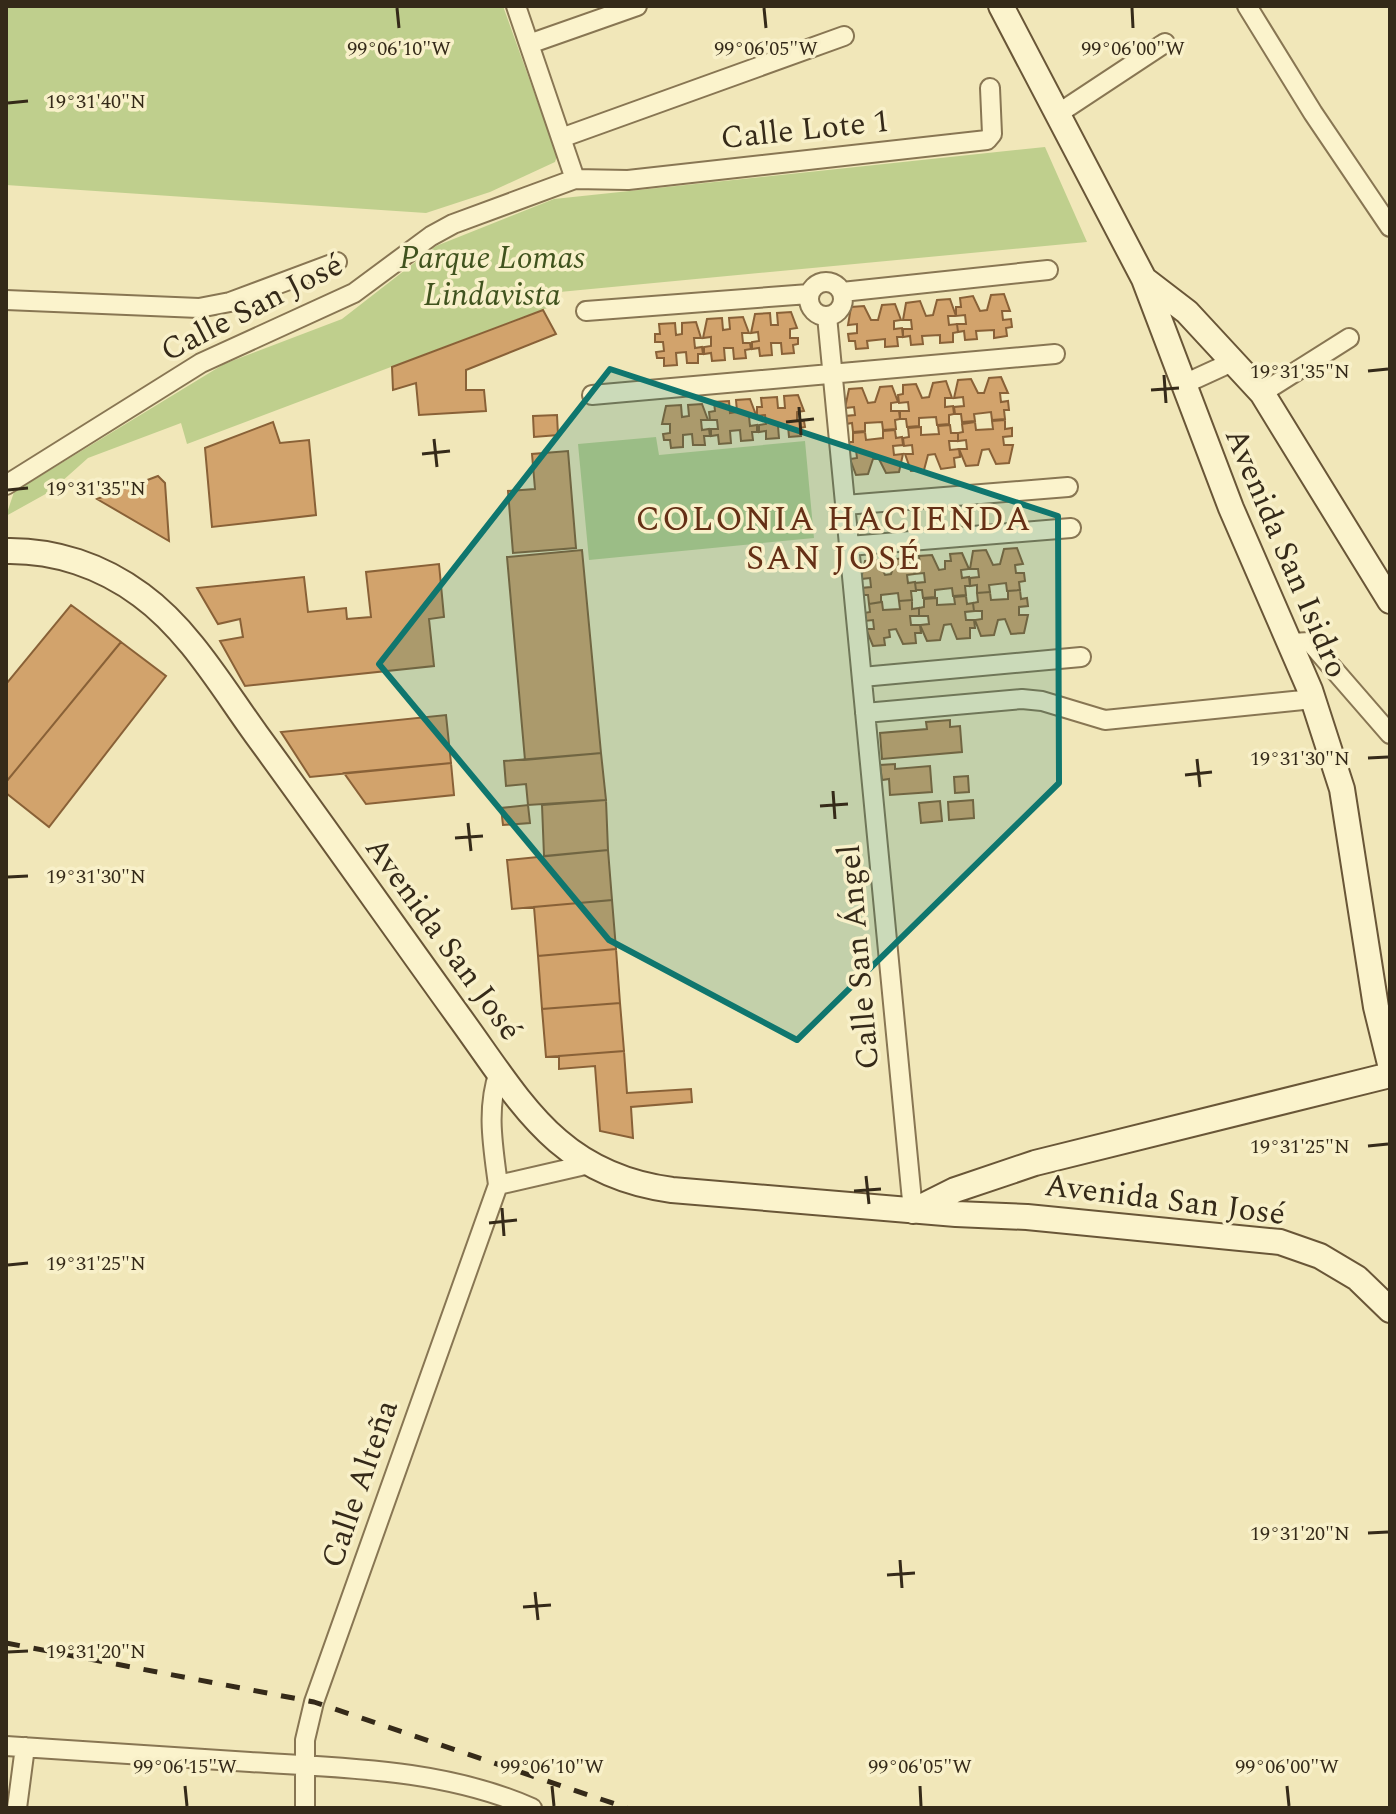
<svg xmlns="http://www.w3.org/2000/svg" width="1396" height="1814" viewBox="0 0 1396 1814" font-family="Spectral,serif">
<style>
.green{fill:#bfcf8d}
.building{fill:#d2a36c;stroke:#896137;stroke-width:2}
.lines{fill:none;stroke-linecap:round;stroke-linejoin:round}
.street-casing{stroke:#887653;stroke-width:22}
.secondary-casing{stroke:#695637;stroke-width:28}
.street{stroke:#fbf3cc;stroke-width:18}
.secondary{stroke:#fbf3cc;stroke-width:24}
.rail{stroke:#352a19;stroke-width:5;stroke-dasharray:14 14;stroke-linecap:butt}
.marked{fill:#0f766e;fill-opacity:0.2;stroke:#0f766e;stroke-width:6;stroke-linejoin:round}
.ticks{fill:none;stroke:#352a19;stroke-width:3}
.labels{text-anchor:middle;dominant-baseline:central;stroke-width:7;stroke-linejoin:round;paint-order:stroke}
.street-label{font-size:32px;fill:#352a19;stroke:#f8f0c9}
.park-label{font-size:32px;font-style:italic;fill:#40531e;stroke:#f8f0c9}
.neighbourhood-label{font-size:34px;letter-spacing:2px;fill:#653016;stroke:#f8f0c9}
.ticks-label{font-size:20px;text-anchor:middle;fill:#352a19;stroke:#f8f0c9;stroke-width:7;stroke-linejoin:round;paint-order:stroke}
</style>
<rect width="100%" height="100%" fill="#f1e7b9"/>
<!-- green -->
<path class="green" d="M6 6H503L557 156 555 162 490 192 426 213 6 185Z
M1045 147 1087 242 549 293 550 307 187 444 181 423 88 458 51 491 6 516 14 492 224 364 342 319 436 246 554 199Z
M656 437 659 455 805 441 814 538 589 560 578 444Z"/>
<!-- building -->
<path class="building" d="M1004 294 1010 311H1002L1003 320 1011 319 1012 327 1006 328 1007 336 994 338V330L976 331 977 339 965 340 964 331 958 332 957 324H966L965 315 956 316V307H961L960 298 973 296 980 311 987 310 991 295Z
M950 299 956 316H948L949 325 957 324 958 332 953 333V342L940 343V335L922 336 923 344 911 345 910 336 903 337V329H912L911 320H903L906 303 920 301 926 316 933 315 937 300Z
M895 304 901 320 894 321V329L902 328 903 337H897L898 346 885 347V339L867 341 868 348 856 349 855 341H849L848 334 857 333V324L848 325 851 307 864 306 871 320H878L882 305Z
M543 310 556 334 466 370V390H484L486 411 419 415 416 383 393 390 392 367Z
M791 312 797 328 790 329V338H798V344L793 345 794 353 782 354 781 343H771L772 355 760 356 759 348 752 349V342L759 341 758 332 751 333 755 314 770 313 771 325H778L777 313Z
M743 317 749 333H742L743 343H750L751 349 745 350 746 358 734 359 733 348H724L725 360 712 361 711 353 704 354V347L711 346V337L703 338 707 319 722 318 723 330 730 329 729 318Z
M696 322 701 338H694L695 348 702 347 703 354H698V363H687L686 352 676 353 677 365 664 366V358H657L656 352 664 351 663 342H655V334H660L659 324 675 323 676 335 682 334V323Z
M1001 377 1008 393H1000L1001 402 1008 401 1009 410H1004L1005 419 992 420 991 412 974 414 975 421 962 422 961 414H955L954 407 964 406 963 397 954 398 958 380 971 379 978 393H984L989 378Z
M946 381 952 398H945V407L953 406 954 414 949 415V424L937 425 936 417 919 418V426L907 427 906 419H900V411H909L908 402 899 403 898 395 903 394V385L916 384 922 398 929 397 933 383Z
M892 386 898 402 891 403V411H899L900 419 895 420 896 429 883 430 882 422 865 423V431L853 432 852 423 846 424 845 416 855 415 854 407 845 408 849 389 862 388 868 403 875 402 880 387Z
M798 395 804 411 797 412V421H804L805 427 800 428 801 436 789 437 788 426H778L779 438 766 439V431L759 432V425L766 424 765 415 757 416V407H762L761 398 777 397 778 408H785L784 396Z
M750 399 756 415 749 416 750 426 757 425V432H752L753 440 741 441 740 430 730 431 731 443 719 444 718 435 711 436V429H718L717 420H710L709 412 715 411 714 402 729 401 730 413 737 412 736 400Z
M702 404 708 420H701L702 430 709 429 710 436H704L705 445H693L692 434 683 435V447L671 448 670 440H664L663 434 670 433V424H662L666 406 681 405 682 417 689 416 688 405Z
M557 415 558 435 534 437 533 416Z
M1005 420V429L1012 428V436L1003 437 1004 445H1013L1009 463 996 464 989 449 982 450 978 465 966 466 959 449H967L966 440 958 441V433L963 432 962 424 975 422 976 430 993 429 992 421Z
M273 422 280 443 309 440 316 515 212 527 205 448Z
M950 425 951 433H958V441H949L950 450 959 449 960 457 954 458 955 467 941 469 935 454 928 455 924 470 911 471 905 454H913L912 445 904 446 903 438 909 437 908 428 921 427V435L939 434 938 426Z
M895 430 896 438 902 437 903 445 893 446 894 455 903 454 899 472 886 473 879 459H873L868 474 856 475 850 459 857 458 856 450H849L848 442H853V433L865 432 866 440 883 438V431Z
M568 451 576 548 513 553 508 491 535 489 532 454Z
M158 476 165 483 169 541 97 499Z
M1017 548 1023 564 1015 565 1016 573H1024L1025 581 1019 582 1020 590 1007 591 1006 583 989 585 990 592 977 593V585L970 586V578L979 577 978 569H970L973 551 986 550 993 565 1000 564 1004 549Z
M582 550 601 753 525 760 507 557Z
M962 553 969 569 961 570 962 578 969 577 970 586H965L966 595 953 596 952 588 935 590V597L923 598 922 590H916L915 583 925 582 924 573 915 574 914 566H920L919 556 932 555 939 570 945 569V561H951L950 554Z
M908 558 915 574 907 575 908 583 915 582 916 591H911L912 600 899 601 898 593 881 595V602L869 604 868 595H862L861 588 871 587 870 578 861 579 865 561 878 560 885 575 891 574 896 559Z
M439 564 444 617 429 619 434 666 245 686 220 641 243 637 240 619 218 624 197 588 304 577 308 612 346 608 347 619 371 617 366 572Z
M1020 590 1021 599 1027 598 1028 606 1019 607V615H1028L1024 633 1011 634 1005 619 998 620 994 635 981 636 975 620 982 619V611H974L973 603 978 602 977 593 990 592 991 600 1008 599V591Z
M966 596 967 604 973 603 974 611 965 612 966 620H974L975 628H970V638L957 639 951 624 944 625 940 640 927 641 920 625 929 624 928 616H919V608L924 607V599L937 598V605L955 604 954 597Z
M912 600V609L919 608V616H910L911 625H920L921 633H915L916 643 903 644 896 629 889 630 890 637 884 638 885 645 873 646 866 629H874L873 620 865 621 864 613 870 612 869 604 882 602 883 610 900 609 899 601Z
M71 605 121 642 6 782V684Z
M121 642 166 676 49 827 6 793V782Z
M446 715 451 763 310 777 281 732Z
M950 720V727L960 726 962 752 882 759 880 733 927 729 926 722Z
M601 753 606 800 528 805 526 784 506 786 504 761Z
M451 763 454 795 366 804 344 773Z
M895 764V769L930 766 932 792 890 795 889 779 882 780 880 765Z
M968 776 969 792 955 793 954 777Z
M606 800 608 850 544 856 542 805Z
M973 800 974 818 949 820 948 802Z
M940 801 942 821 921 823 919 803Z
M528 805 530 823 503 825 501 808Z
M608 850 612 900 512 909 507 860Z
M612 900 616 949 538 956 534 907Z
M616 949 620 1003 542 1009 538 956Z
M620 1003 624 1051 546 1057 542 1009Z
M624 1051 627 1093 691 1089 692 1102 631 1107 633 1138 600 1131 595 1066 559 1069V1056Z"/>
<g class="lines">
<!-- street casing -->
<g class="street-casing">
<path id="street" d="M516 6 575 179
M1247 6 1313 113 1390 227
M529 44 637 6
M1059 113 1165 43
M561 138 844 36
M809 299a17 17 0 1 1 34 0a17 17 0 1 1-34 0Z
M842 292 1048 270
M6 300 199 308 230 302 337 262
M586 311 809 294
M827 316 913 1211
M1182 385 1230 363
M1262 393 1349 338
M592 395 1055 354
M6 485 201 363 354 293 431 236 453 224 575 179 628 180 987 140 992 134 990 88
M845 505 1068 487
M849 546 1071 528
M1290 643 1310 642 1390 734
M862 677 1081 657
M865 713 1022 699 1042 701 1105 720 1313 699
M498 1185 585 1165
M6 1746C87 1751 169 1757 250 1762 345 1768 444 1769 532 1808
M17 1808 25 1747
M305 1808V1740L314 1702 498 1185C493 1146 486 1109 499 1072"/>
</g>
<!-- secondary casing -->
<g class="secondary-casing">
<path id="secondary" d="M1001 6 1144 279 1231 508 1310 690 1342 789 1376 1007 1390 1064
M1144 279 1187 312 1262 393 1390 601
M6 551C55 550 102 566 141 595 189 630 222 687 256 734 324 827 390 921 457 1014 520 1100 556 1175 672 1190L956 1214 1027 1217 1280 1242 1320 1256 1357 1278 1390 1310
M913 1211 955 1190 1035 1163 1390 1075"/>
</g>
<!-- street -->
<use href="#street" class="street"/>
<!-- secondary -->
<use href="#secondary" class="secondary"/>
<!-- rail -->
<path class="rail" d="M6 1643 314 1702 627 1808"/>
</g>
<!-- marked area -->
<path class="marked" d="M610 369 1058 516 1059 783 797 1040 609 940 379 664Z"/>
<!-- ticks -->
<path class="ticks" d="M397 8 399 28M764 8 766 28M1132 8 1133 28M8 103 28 101M1368 371 1388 369M1164 375 1166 403M1151 390 1179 388M799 407 801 435M786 422 814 419M434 439 437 467M422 454 450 451M8 490 28 488M1368 758 1388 757M1197 759 1200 787M1185 775 1212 772M833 791 835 819M820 806 848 804M468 823 471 851M455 838 483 836M8 877 28 876M1368 1146 1388 1144M866 1176 869 1204M854 1191 881 1189M502 1208 504 1236M489 1223 517 1220M8 1265 28 1263M1368 1533 1388 1532M900 1560 902 1588M887 1575 915 1573M535 1592 538 1620M523 1607 551 1605M8 1652 28 1651M185 1786 187 1806M552 1786 554 1806M920 1786 921 1806M1287 1786 1289 1806"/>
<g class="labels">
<!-- street labels -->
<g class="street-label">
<text transform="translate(805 130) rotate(-6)">Calle Lote 1</text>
<text transform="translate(252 308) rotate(-27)">Calle San José</text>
<text transform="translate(1286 553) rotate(67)">Avenida San Isidro</text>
<text transform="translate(443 939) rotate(54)">Avenida San José</text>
<text transform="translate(859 957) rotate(-95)">Calle San Ángel</text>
<text transform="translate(1165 1200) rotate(7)">Avenida San José</text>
<text transform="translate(360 1484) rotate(-71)">Calle Alteña</text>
</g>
<!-- park labels -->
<g class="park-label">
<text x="492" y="258">Parque Lomas<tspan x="492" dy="37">Lindavista</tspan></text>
</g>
<!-- neighbourhood labels -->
<g class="neighbourhood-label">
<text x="834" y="520">COLONIA HACIENDA<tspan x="834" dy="39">SAN JOSÉ</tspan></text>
</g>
</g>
<g class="ticks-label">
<text x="399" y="55">99°06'10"W</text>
<text x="766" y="55">99°06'05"W</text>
<text x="1133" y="55">99°06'00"W</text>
<text x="96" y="108">19°31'40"N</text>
<text x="1300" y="378">19°31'35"N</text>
<text x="96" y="495">19°31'35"N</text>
<text x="1300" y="765">19°31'30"N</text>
<text x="96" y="883">19°31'30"N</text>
<text x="1300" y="1153">19°31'25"N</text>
<text x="96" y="1270">19°31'25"N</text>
<text x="1300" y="1540">19°31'20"N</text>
<text x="96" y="1658">19°31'20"N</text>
<text x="185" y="1773">99°06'15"W</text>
<text x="552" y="1773">99°06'10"W</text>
<text x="920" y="1773">99°06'05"W</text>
<text x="1287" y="1773">99°06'00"W</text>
</g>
<!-- border -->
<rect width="1396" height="1814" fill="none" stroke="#352a19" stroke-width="16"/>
</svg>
